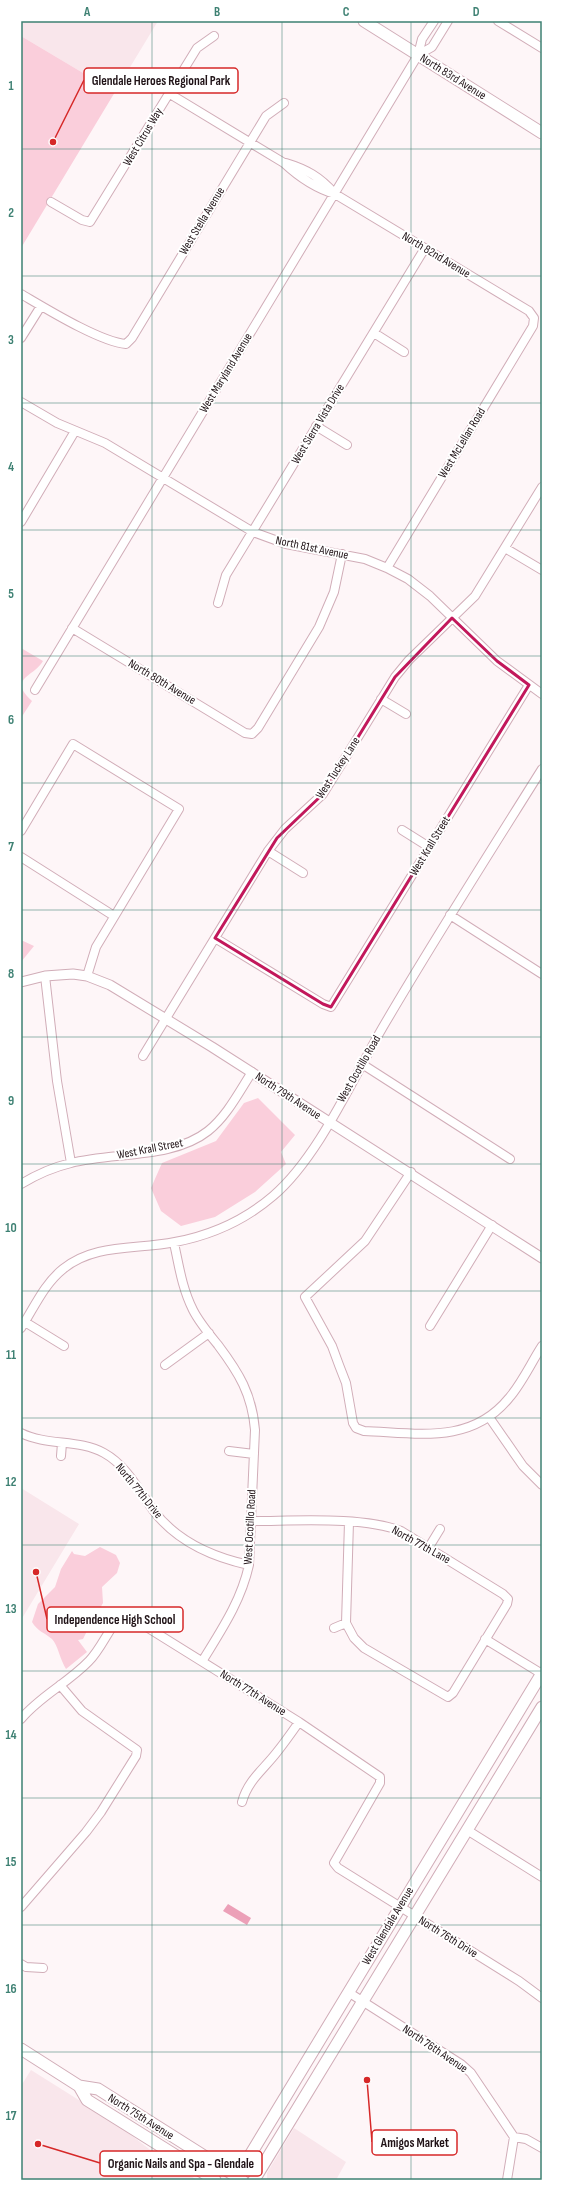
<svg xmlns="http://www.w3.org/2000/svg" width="563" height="2201" viewBox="0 0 563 2201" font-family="'Sofia Sans Condensed',sans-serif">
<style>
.built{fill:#f9e6eb}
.green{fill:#facedb}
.water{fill:#eca0b8}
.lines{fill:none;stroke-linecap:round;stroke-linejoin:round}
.minor-casing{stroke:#d1adb8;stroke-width:10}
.tertiary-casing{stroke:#d1adb8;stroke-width:11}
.secondary-casing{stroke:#d1adb8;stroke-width:13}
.minor{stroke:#fff;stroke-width:8}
.tertiary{stroke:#fff;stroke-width:9}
.secondary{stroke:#fff;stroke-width:11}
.marked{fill:none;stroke:#c2185b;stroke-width:3;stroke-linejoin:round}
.grid{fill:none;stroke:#3e8173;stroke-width:1;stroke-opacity:0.55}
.labels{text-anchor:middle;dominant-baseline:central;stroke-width:4;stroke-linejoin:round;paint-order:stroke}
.street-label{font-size:12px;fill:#201317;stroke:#fff}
.leader{fill:none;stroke:#d62828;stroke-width:1.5}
.callout-dot{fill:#d62828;stroke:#fff;stroke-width:1.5}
.callout{fill:#fff;stroke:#d62828;stroke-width:1.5}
.callout-label{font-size:13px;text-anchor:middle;font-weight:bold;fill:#201317}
.neatline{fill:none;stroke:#3e8173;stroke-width:1.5}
.grid-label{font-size:13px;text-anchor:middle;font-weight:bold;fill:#3e8173}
</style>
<rect width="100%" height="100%" fill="#fef6f8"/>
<!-- built -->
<path class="built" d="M21 21H158L115 92 21 36Z
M21 1488 79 1524 21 1620Z
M31 2070 117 2124 149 2149 197 2180H21V2086Z
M294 2128 346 2162 336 2180H267V2173Z"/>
<!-- green -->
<path class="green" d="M21 36 115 92 21 248Z
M21 648 43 661C34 677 7 678 32 701L21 718Z
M21 940 34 946 21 962Z
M258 1098 295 1135 281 1152 286 1164 255 1192 215 1217 181 1226 161 1211 151 1188 162 1163 216 1141 244 1103Z
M100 1547 116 1555 120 1563 117 1573 102 1587 103 1603 90 1626 82 1625 77 1628V1631L82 1626 89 1627 83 1639 78 1640 87 1652 66 1669C60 1660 58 1645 52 1639 45 1633 37 1631 32 1622L38 1604 55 1587 61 1569 72 1551 74 1554 85 1556Z"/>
<!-- water -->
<path class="water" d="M228 1904 251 1918 247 1925 223 1911Z"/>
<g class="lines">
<!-- minor casing -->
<g class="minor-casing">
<path id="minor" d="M498 21 542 48
M418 55 432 47 448 21
M170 94 284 163C299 177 315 188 335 194L529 311 534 318 533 326 387 568
M286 163C306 169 320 177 334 193
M51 202 82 220 90 222 197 48 214 36
M21 294C45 308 100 342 126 344L132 338 266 116 284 103
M374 333 404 352
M21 338 41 306
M21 402 57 423 105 443 253 532 286 544 365 559 387 568 408 579 430 596 497 661 542 694
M316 426 347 445
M21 522 75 431
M505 548 542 570
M218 603 226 575 425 248
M72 628 245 733 252 734 258 728 319 627 334 592 342 554
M35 690 418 55 422 39 434 21
M381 699 406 714
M402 830 429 847
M21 831 73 744 179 809 96 947 87 976
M268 851 303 873
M21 857 114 916
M450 915 542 974
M215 938 323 1004 331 1007 529 685
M45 976 57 1081 71 1163
M143 1056 268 851 285 829 323 794 395 677 409 660 475 596 542 487
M362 1064 510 1159
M411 1172 365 1241 305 1297 332 1346 339 1365 346 1383 353 1423 356 1428 364 1431C417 1433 471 1445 509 1398 522 1383 531 1363 542 1346
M21 1184C36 1175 54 1167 71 1163 113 1152 173 1159 208 1131 227 1116 239 1092 252 1072
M174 1243C179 1266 182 1288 193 1310 199 1322 209 1334 218 1345 239 1373 252 1394 255 1430L249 1565C241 1601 222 1629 203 1660
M25 1322 64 1346
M430 1326 492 1225
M21 1328C34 1308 44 1284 63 1269 95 1243 137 1250 175 1242 212 1235 245 1220 273 1196 320 1156 355 1073 387 1020 437 935 490 852 542 769
M165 1365 209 1333
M489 1417 523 1466 542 1485
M21 1433C47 1446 79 1439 104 1453 126 1465 139 1490 153 1510 177 1542 212 1557 249 1565
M229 1451 254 1454
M61 1456 62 1443
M252 1521C294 1521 363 1516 401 1531L503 1594 508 1599 507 1604 453 1693 448 1697 364 1648 354 1638 346 1623 349 1522
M429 1547 440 1529
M334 1628 346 1623
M485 1639 542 1674
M21 1719C40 1696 68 1683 89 1661 102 1648 110 1625 123 1614L129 1616 299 1722 380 1777V1783L334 1863 338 1868 519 1981 542 1998
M242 1802C248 1780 264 1769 277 1752 285 1742 292 1732 299 1722
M467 1830 542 1877
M21 1907 86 1832 101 1812 136 1756 137 1750 82 1711 60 1685
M21 1964 26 1967 43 1968
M348 1992 461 2064 471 2073 514 2137 526 2139 542 2148
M507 2180 514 2137"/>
</g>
<!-- tertiary casing -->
<g class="tertiary-casing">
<path id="tertiary" d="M21 982 45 976 73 974 87 976 110 985 212 1047 542 1258"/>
</g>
<!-- secondary casing -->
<g class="secondary-casing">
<path id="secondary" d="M364 21 542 133
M21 2049 79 2086 98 2089 242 2180
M79 2086 87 2100 215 2180
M235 2180 542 1673
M254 2180 542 1707"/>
</g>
<!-- minor -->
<use href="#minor" class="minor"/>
<!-- tertiary -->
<use href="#tertiary" class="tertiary"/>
<!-- secondary -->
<use href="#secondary" class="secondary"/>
</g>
<!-- marked area -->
<path class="marked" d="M452 618 497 661 529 685 331 1007 323 1004 215 938 277 838 323 794 395 677Z"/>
<!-- grid -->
<path class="grid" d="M152 21V2180M282 21V2180M411 21V2180M21 149H542M21 276H542M21 403H542M21 530H542M21 656H542M21 783H542M21 910H542M21 1037H542M21 1164H542M21 1291H542M21 1418H542M21 1545H542M21 1671H542M21 1798H542M21 1925H542M21 2052H542"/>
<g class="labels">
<!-- street labels -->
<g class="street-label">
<text transform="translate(453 77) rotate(32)">North 83rd Avenue</text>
<text transform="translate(143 137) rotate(-59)">West Citrus Way</text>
<text transform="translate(202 221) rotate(-59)">West Stella Avenue</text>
<text transform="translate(436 255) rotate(31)">North 82nd Avenue</text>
<text transform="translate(226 373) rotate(-59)">West Maryland Avenue</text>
<text transform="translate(318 424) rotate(-59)">West Sierra Vista Drive</text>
<text transform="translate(462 443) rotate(-59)">West McLellan Road</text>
<text transform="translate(312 548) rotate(12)">North 81st Avenue</text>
<text transform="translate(162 682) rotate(31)">North 80th Avenue</text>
<text transform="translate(338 768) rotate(-57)">West Tuckey Lane</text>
<text transform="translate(430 846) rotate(-59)">West Krall Street</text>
<text transform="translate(359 1069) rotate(-60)">West Ocotillo Road</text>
<text transform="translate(288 1096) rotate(33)">North 79th Avenue</text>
<text transform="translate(150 1149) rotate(-11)">West Krall Street</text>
<text transform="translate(139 1491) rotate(51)">North 77th Drive</text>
<text transform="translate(250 1527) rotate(-87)">West Ocotillo Road</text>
<text transform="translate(421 1545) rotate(29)">North 77th Lane</text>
<text transform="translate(253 1693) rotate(32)">North 77th Avenue</text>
<text transform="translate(388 1926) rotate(-59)">West Glendale Avenue</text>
<text transform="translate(448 1937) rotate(32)">North 76th Drive</text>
<text transform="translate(435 2049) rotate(34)">North 76th Avenue</text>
<text transform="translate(141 2117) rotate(32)">North 75th Avenue</text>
</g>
</g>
<!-- callouts -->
<path class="leader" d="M53 142L84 80M36 1572L47 1619M367 2080L372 2142M38 2144L100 2163"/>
<g class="callout-dot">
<circle cx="53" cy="142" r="4"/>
<circle cx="36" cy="1572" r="4"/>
<circle cx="367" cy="2080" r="4"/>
<circle cx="38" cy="2144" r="4"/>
</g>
<g class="callout">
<rect x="84" y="68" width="154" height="25" rx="4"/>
<rect x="47" y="1607" width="136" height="25" rx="4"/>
<rect x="372" y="2130" width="85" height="25" rx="4"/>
<rect x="100" y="2151" width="162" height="25" rx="4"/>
</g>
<g class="callout-label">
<text x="161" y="85">Glendale Heroes Regional Park</text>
<text x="115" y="1624">Independence High School</text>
<text x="415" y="2147">Amigos Market</text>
<text x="181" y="2168">Organic Nails and Spa - Glendale</text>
</g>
<!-- border -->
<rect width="563" height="2201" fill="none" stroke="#ffffff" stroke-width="44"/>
<rect x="22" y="22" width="519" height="2157" class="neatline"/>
<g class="grid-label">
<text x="87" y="16">A</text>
<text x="217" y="16">B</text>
<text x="346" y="16">C</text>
<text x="476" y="16">D</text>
<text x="11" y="90">1</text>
<text x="11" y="217">2</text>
<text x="11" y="344">3</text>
<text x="11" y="471">4</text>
<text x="11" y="598">5</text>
<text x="11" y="724">6</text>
<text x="11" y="851">7</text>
<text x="11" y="978">8</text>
<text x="11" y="1105">9</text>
<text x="11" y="1232">10</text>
<text x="11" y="1359">11</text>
<text x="11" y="1486">12</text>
<text x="11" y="1613">13</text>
<text x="11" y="1739">14</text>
<text x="11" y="1866">15</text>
<text x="11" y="1993">16</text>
<text x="11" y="2120">17</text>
</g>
</svg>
